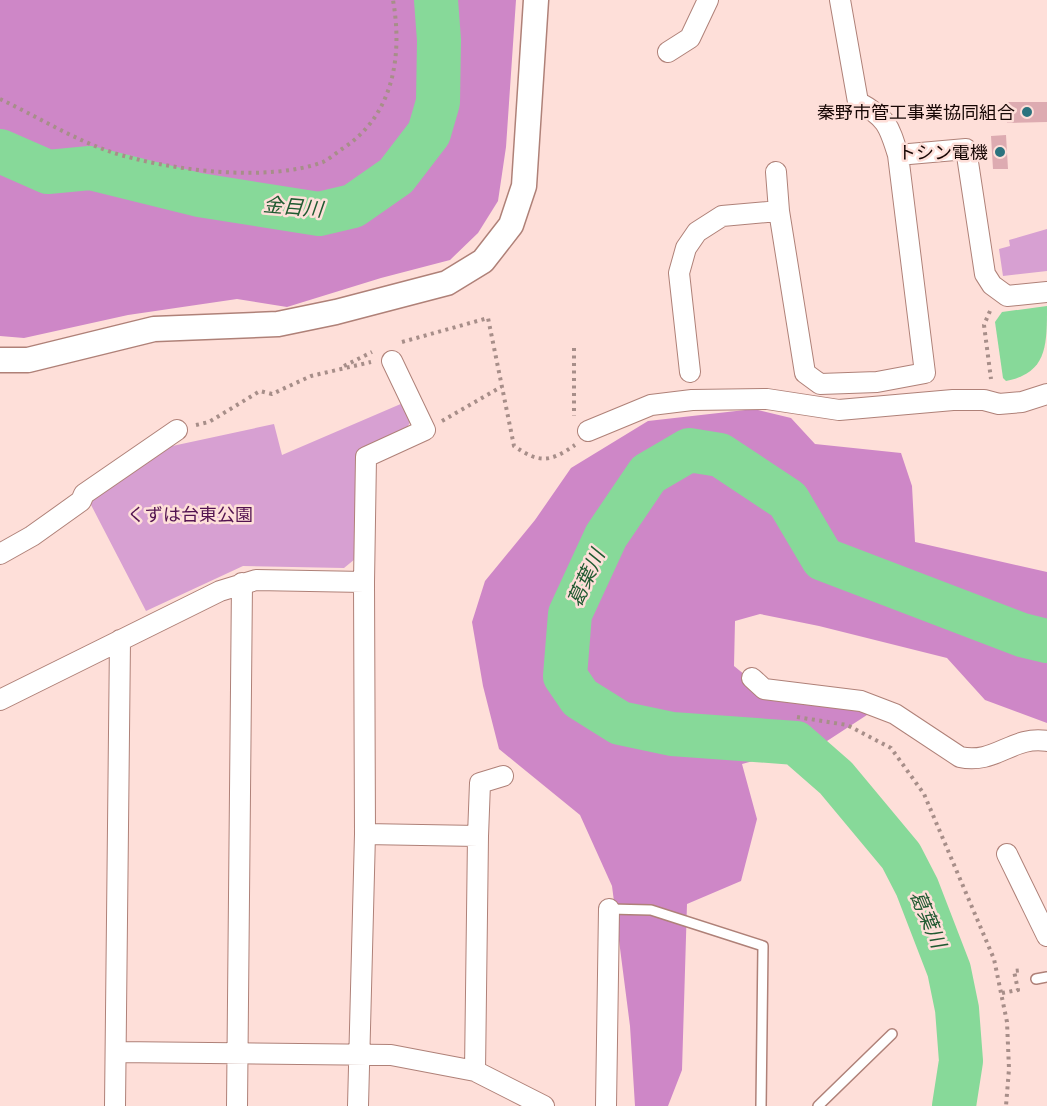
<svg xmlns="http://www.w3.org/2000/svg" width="1047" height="1106" viewBox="0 0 1047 1106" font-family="'Roboto Condensed','Noto Sans JP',sans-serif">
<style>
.green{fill:#d7a0d2}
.forest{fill:#ce87c7}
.water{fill:#87d999}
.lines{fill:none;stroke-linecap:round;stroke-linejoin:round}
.river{stroke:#87d999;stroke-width:44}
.building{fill:#ddabb1}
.service-casing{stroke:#af8178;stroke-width:12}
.minor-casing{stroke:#af8178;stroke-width:22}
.tertiary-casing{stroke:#af8178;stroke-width:27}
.path{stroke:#a78e89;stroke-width:4;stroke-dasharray:3 4.5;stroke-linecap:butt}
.service{stroke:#fff;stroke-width:9}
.minor{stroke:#fff;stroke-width:20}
.tertiary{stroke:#fff;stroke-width:24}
.poi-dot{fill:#2b737e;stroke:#fedfd9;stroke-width:2}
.labels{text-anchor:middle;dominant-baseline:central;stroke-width:5;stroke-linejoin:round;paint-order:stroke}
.poi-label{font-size:18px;fill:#170705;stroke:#fedfd9;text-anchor:end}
.park-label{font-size:18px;fill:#531350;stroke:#fedfd9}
.water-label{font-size:20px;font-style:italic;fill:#205a31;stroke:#fedfd9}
</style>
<rect width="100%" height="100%" fill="#fedfd9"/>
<!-- green -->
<path class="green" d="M1047 229V271L1003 276 999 249 1010 246 1009 240Z
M403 403 411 420 406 430 356 453 355 559 344 568 243 566 146 611 89 501 163 448 274 424 282 455Z"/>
<!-- forest -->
<path class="forest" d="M0 0H516L506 147 498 201 478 233 450 260 381 278 287 307 237 299 128 315 24 338 0 336Z
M754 409 791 418 815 444 901 453 912 486 915 542 1047 572V723L985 700 947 658 819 626 760 614 735 621 734 666 772 697 870 713 827 741 742 764 757 819 741 881 687 904 682 1070 668 1106H635L630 1026 612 886 580 815 499 749 483 686 472 622 485 581 535 520 571 468 648 421Z"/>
<!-- water -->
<path class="water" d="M1047 306C1047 346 1047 373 1006 381L1003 378 995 322 1002 312Z"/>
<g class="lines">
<!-- river -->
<path class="river" d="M0 151 48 172 90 168 199 195 319 214 353 206 396 176 429 133 438 102 439 40 436 0
M954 1106 961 1061 957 1009 949 970 917 887 901 856 836 778 796 743 672 734 620 723 580 698 565 676 570 614 606 536 648 474 689 450 720 455 788 500 823 559 1022 635 1047 641"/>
</g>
<!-- building -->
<path class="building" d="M1007 102H1047V122L1007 123Z
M1006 135 1008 169H993L991 136Z"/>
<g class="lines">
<!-- service casing -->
<g class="service-casing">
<path id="service" d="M609 909 651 910 763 946 761 1106
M1036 979 1047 977
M818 1106 892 1034"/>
</g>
<!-- minor casing -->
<g class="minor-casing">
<path id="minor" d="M668 52 690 38 708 0
M898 155 966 149 985 274 992 285 1007 296 1047 292
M776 172 779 211 805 373 820 384 877 382 925 373 898 155C889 125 886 117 858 102L840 0
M690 372 679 273 686 248 697 232 722 216 779 211
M588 431 651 405 692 400 767 399 839 410 953 400H984L999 404 1022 402 1047 394
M0 554 32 536 81 501 84 494 177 430
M364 582 366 457 425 430 392 361
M752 678 764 689 861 701 895 714 960 757C995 765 1013 735 1047 741
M0 700 220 591 256 580 364 582 365 834 358 1106
M365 834 478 836 475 1071
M478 836 480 783 503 776
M1007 854 1047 936
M116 1052 391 1055 475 1071 544 1106
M115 1106 120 640
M237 1106 242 583
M606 1106 609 909"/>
</g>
<!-- tertiary casing -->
<g class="tertiary-casing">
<path id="tertiary" d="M0 360H28L154 329 278 324 336 312 447 283 483 261 511 225 524 186 536 0"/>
</g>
<!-- path -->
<path class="path" d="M0 99C36 116 73 139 111 152 166 170 267 183 323 162 329 159 336 153 342 149 393 116 403 57 393 0
M990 311 984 325 991 379
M402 342 488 318 514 446C539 463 549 463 575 445
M574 348V416
M344 366 372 352
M442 421 501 387
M196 425 209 422 260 391 272 394 311 376 371 362
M797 717 847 725 891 748 924 794 994 959 1007 1022 1009 1069 1006 1106
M1002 993 1018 990 1014 971 1023 970"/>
<!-- service -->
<use href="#service" class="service"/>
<!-- minor -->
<use href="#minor" class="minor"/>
<!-- tertiary -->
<use href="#tertiary" class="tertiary"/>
</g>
<!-- markers -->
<g class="poi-dot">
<circle cx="1027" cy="112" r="6"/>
<circle cx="1000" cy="152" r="6"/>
</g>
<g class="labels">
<!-- poi labels -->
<g class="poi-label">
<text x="1015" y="112">秦野市管工事業協同組合</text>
<text x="988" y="152">トシン電機</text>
</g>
<!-- park labels -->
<g class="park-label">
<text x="190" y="514">くずは台東公園</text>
</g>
<!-- water labels -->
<g class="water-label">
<text transform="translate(293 207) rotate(5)">金目川</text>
<text transform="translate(586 578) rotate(-65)">葛葉川</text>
<text transform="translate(928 919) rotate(67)">葛葉川</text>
</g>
</g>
</svg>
